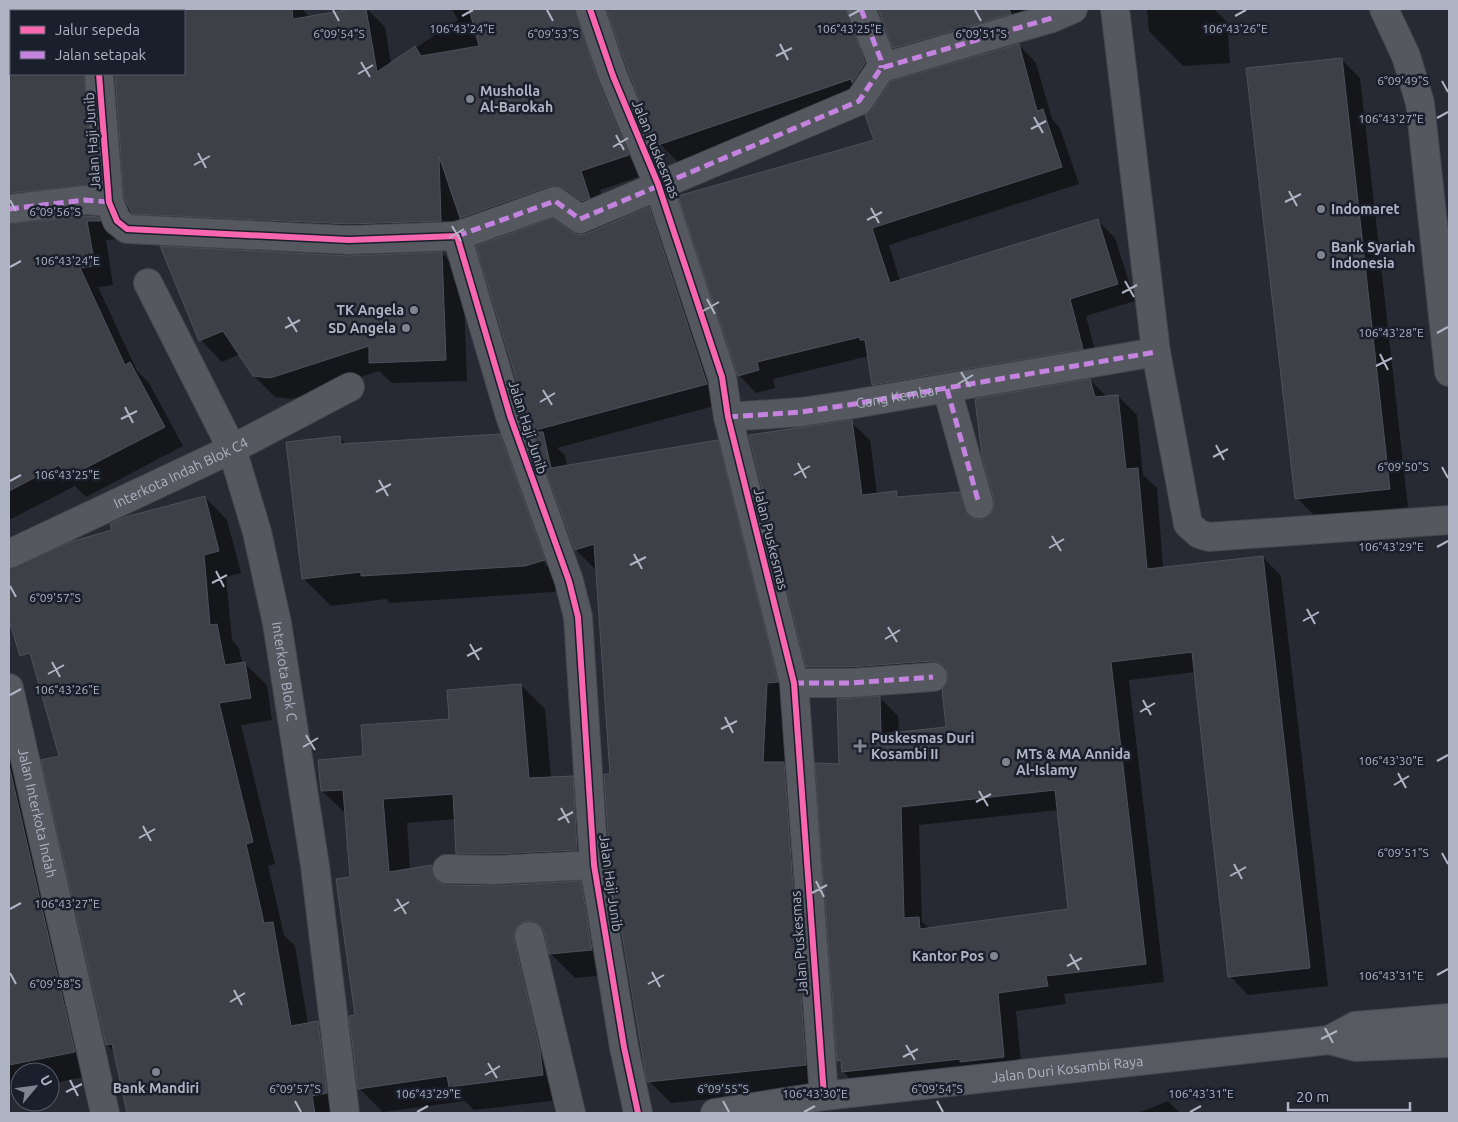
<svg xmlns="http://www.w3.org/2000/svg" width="1458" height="1122" viewBox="0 0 1458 1122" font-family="Ubuntu,sans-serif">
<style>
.shadow{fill:#0007;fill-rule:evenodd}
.building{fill:#3e4048;stroke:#4e515a;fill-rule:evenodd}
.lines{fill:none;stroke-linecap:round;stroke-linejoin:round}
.minor-casing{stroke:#42454b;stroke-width:30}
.major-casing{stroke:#43464f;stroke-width:30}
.minor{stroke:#565860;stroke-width:28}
.major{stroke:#585a62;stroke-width:28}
.quiet{stroke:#c483df;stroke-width:5;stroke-dasharray:10 5;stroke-linecap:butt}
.cycleway-casing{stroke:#1a1f2c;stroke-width:9}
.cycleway{stroke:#f766af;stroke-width:6}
.ticks{fill:none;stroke:#afb4c4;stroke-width:2}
.poi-dot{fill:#7f8491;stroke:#1a1f2c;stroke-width:2}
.labels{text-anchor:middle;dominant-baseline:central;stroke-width:5;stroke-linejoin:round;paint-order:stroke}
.poi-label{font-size:14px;font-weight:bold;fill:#afb4c4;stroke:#1a1f2c;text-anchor:start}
.street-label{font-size:14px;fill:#afb4c4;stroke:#1a1f2c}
.ticks-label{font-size:12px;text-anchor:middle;fill:#afb4c4;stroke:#1a1f2c;stroke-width:5;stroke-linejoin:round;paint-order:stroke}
</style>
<rect width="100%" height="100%" fill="#272a32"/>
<!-- shadow -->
<path class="shadow" d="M9 9H44L37 11H11V20L9 21Z
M162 9H302L309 17 367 9 385 27 391 64 458 20 452 9H1044L914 67 894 47 881 13H875L884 83 679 163 660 144 609 13H604L647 174 600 190 608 217 584 207 480 237 459 216 460 240 153 232 134 213 116 78 110 80 111 204 14 222 13 225 98 218 117 238 118 239 106 240 113 285 98 287 137 371 149 383 183 446 86 497 75 486 9 520V62L11 63V74H184V11H163Z
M1147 9H1214L1227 22 1230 63 1183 66 1149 31Z
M1019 45 1036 63 1052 119 1060 128 1079 184 889 245 900 281 1098 221 1115 238 1135 301 1086 316 1099 366 890 402 873 384 869 356 773 379 775 388 756 393 739 375 876 141Z
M1341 59 1360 78 1408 507 1316 517 1297 498Z
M649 208 668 227 725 403 557 448 565 455 567 466 717 441 739 464 789 705 786 766 806 786 828 1087 671 1103 649 1081 611 775 597 571 576 550 536 433 533 430 571 233 579 236 586 235Z
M162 248 348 257 442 253 463 275 467 381 392 383 379 371 292 399 275 397 254 376 240 354 222 362 201 340Z
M1090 380 1107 397 1118 396 1137 415 1143 475 1157 488 1163 568 1263 557 1281 576 1328 986 1248 995 1230 976 1195 672 1129 680 1164 982 1064 994 1066 1004 1016 1011 1022 1073 862 1090 843 1072 842 1065 838 1061 840 765 880 698 898 716 899 733 948 728 949 680 869 686H826L807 667 851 422 870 440 877 494 896 493 902 498 959 494 978 512 981 520 991 515ZM1058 810 1070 910 930 929 922 922 919 825Z
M499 436 527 463 571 587 553 592 390 603 386 599 331 606 303 578 339 437 347 445ZM509 462H511L548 565 546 566Z
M205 497 227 520 241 573 226 577 232 640 239 648 242 663H244L267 685 272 720 241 725 275 864 268 866 284 935 295 946 308 1024 318 1023 340 1045 348 1113H129L116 1054 107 1045 60 757 9 570Z
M521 685 545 709 551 778 572 777 596 801 601 874 481 877 457 853 455 819 407 823 410 870 432 867 451 886 496 887 580 883 604 907 616 974 575 978 551 954 548 945 543 948 567 1099 474 1110 465 1101 383 1112 359 1088 351 878 346 814 322 791 365 757Z
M9 752 12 769 33 790 97 1074 50 1084V1072H20V1091L9 1093Z
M1168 1101 1180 1113H1138Z"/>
<!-- building -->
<path class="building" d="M184 9H292L293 19 353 9H366L377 72 415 46 421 56 479 46 469 9H575L598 81 629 155 581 171 590 198 582 201 564 188 550 186 460 218 439 156 441 221 349 224 133 214 124 198 115 74H184Z
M606 9H846L865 63 852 83 851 79 658 145 628 70Z
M878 9H1009L1011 14 893 48Z
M1019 44 1037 111 1043 109 1062 167 872 228 890 283 1098 219 1118 284 1070 299 1083 349 872 385 865 340H860V337L757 362 759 370 738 376 678 196 874 140 865 115 872 110 891 81Z
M1342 58 1390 489 1295 499 1246 68Z
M9 74H84L92 185 9 193Z
M649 207 707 384 532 431 476 246 553 218 571 232 579 235 586 234Z
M85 216 98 217 100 221H87L95 266 80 268 125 365 130 362 165 427 66 478 59 465 9 491V224Z
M160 246 348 256 442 252 446 360 369 363V346L270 378 253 376 223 331 199 341Z
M1090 379 1095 397 1118 395 1126 469 1138 468 1147 569 1263 556 1310 968 1228 977 1192 652 1111 662 1146 964 1046 976 1048 986 998 993 1004 1057 960 1062V1059L842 1072 841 1061H837L815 763 839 764 837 699 880 696 881 734 946 727 942 689 947 683 948 675 946 668 940 663 932 661 849 667H806L749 435 852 420 862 495 897 491V497L960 492 968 515 975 519H983L990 515 994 508V500L982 456 975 399ZM1055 790 1068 909 920 929 919 917 904 918 901 807Z
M532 432H543L551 468 718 440 778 682 767 683 763 762H784L806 1065 647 1082 610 863 604 774H610L594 544 575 550Z
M500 434 545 560 525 566 361 576V572L302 579 286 442 340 436 341 444Z
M205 496 219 551 204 555 210 625 217 624 225 665 245 662 251 698 219 703 253 842 246 844 264 923 273 922 291 1026 318 1021 327 1093 312 1096 315 1113H127L112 1044 106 1045 41 760 59 756 30 653 20 656 9 620V569L73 541 112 530 110 524 125 517Z
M521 684 529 778 573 776 577 850 495 854H456L453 794 383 799 389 872 432 865 434 877 439 883 447 885 496 886 581 881 592 950 549 954 544 932 540 925 533 921H526L519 924 514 932V940L540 1051 543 1075 449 1087 447 1076 358 1089 349 1016 355 1015 336 879 350 877 343 790 321 791 318 760 363 756 361 725 449 719 447 690Z
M9 765 75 1052 9 1065Z"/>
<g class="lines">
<!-- minor casing -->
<g class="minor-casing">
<g id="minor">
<path d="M590 9 613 76 658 184 722 377 728 417 794 683 824 1096"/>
<path d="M861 9 881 60V68"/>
<path d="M1115 9 1156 352 1188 524 1199 534 1209 537 1449 520"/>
<path d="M1384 9 1406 56 1420 103 1449 372"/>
<path d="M118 11 122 9"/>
<path d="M9 46H11"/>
<path d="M99 74 109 202 117 221 127 229 349 240 457 236 510 416 569 581 578 617 594 865 624 1047 638 1113"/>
<path d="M9 209 85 200 109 202"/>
<path d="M457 236 555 201 580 219 859 101 881 68 1052 18 1073 9"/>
<path id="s1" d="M148 283 232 449 257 532 277 623 315 866 345 1113"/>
<path d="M947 389 979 504"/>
<path id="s2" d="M728 417 801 412 848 405 1156 352"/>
<path id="s3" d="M9 554 232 449 350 387"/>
<path d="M794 683H850L933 677"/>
<path id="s4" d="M9 688 105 1113"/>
<path d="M447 869 495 870 594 865"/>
<path d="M529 936 571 1113"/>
</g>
</g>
<!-- major casing -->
<g class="major-casing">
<g id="major">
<path d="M1329 1040 1356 1047 1449 1043"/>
<path id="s5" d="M715 1113 824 1096 1329 1040 1355 1026 1449 1018"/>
</g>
</g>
<!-- minor -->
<use href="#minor" class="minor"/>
<!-- major -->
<use href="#major" class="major"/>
<!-- quiet -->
<path class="quiet" d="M861 9 881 60V68
M118 11 122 9
M9 209 85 200 109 202
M457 236 555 201 580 219 859 101 881 68 1052 18
M947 389 979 504
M728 417 801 412 848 405 1156 352
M794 683H850L933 677"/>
<!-- cycleway casing -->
<g class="cycleway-casing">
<path id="cycleway" d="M590 9 613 76 658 184 722 377 728 417 794 683 824 1096
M99 74 109 202 117 221 127 229 349 240 457 236 510 416 569 581 578 617 594 865 624 1047 638 1113"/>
</g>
<!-- cycleway -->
<use href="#cycleway" class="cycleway"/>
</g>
<!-- ticks -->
<path class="ticks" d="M333 10 339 21M547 10 553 21M975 10 981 21M462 16 473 10M849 16 860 10M1235 16 1246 10M780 44 788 60M776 56 792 48M361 62 370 77M358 74 373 65M1442 81 1448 92M1034 117 1043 133M1437 118 1448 112M1031 129 1046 121M616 135 624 150M613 147 628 138M198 153 206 168M194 165 210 156M1289 191 1297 206M10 200 16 211M1285 202 1301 194M871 208 879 223M867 220 882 212M452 226 461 241M449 238 464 229M10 267 21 261M1125 281 1134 297M1122 293 1137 285M707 299 715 314M703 311 719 302M288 317 297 332M285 328 300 320M1437 333 1448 327M1380 354 1388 370M1376 366 1392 358M961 372 970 387M958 384 973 375M543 390 552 405M540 402 555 393M125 407 133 423M121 419 137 411M1216 445 1224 460M1213 457 1228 449M798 463 806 478M1442 467 1448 478M794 475 810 466M379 480 388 496M10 481 21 475M376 492 391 484M1052 536 1061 551M1437 547 1448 541M1049 548 1064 539M634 554 642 569M630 565 646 557M216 571 224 587M212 583 227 575M10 586 16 597M1307 609 1315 624M1303 621 1319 612M888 627 897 642M885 639 900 630M470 644 479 660M467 656 482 648M52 662 60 677M48 674 64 665M10 695 21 689M1143 700 1151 715M1140 712 1155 703M725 717 733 733M721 729 737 721M306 735 315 750M303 747 318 738M1437 761 1448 755M1398 773 1406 788M1394 785 1409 776M979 791 988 806M976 802 991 794M561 808 569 823M558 820 573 812M143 826 151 841M139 838 155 829M1442 853 1448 864M1234 864 1242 879M1230 876 1246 867M816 881 824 897M812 893 827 885M397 899 406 914M10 909 21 903M394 911 409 902M1070 954 1079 970M1067 966 1082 958M652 972 660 987M10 973 16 984M1437 975 1448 969M648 984 664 975M234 990 242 1005M230 1002 245 993M1325 1028 1333 1043M1321 1039 1337 1031M906 1045 915 1060M903 1057 918 1049M488 1063 497 1078M485 1075 500 1066M70 1080 78 1096M66 1092 82 1084M295 1101 301 1112M723 1101 729 1112M937 1101 943 1112M417 1112 428 1106M804 1112 815 1106M1190 1112 1201 1106"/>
<!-- markers -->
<g class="poi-dot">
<circle cx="470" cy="99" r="5"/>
<circle cx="1321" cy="209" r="5"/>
<circle cx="1321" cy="255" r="5"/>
<circle cx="414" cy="310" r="5"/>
<circle cx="406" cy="328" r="5"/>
<path d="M857.5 738.5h5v5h5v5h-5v5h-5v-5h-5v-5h5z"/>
<circle cx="1006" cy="762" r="5"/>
<circle cx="994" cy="956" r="5"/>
<circle cx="156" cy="1072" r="5"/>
</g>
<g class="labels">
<!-- poi labels -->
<g class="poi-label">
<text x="480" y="91">Musholla<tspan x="480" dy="16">Al-Barokah</tspan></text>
<text x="1331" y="209">Indomaret</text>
<text x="1331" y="247">Bank Syariah<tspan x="1331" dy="16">Indonesia</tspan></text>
<text x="404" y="310" text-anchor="end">TK Angela</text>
<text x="396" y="328" text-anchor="end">SD Angela</text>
<text x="871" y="738">Puskesmas Duri<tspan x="871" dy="16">Kosambi II</tspan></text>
<text x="1016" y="754">MTs &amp; MA Annida<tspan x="1016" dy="16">Al-Islamy</tspan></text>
<text x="984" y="956" text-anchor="end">Kantor Pos</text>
<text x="156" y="1088" text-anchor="middle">Bank Mandiri</text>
</g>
<!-- street labels -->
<g class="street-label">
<text transform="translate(92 141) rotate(-94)">Jalan Haji Junib</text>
<text transform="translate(656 149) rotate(68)">Jalan Puskesmas</text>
<text stroke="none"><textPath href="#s2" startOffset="171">Gang Kembar</textPath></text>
<text transform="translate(528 427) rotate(72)">Jalan Haji Junib</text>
<text stroke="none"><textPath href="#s3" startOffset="190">Interkota Indah Blok C4</textPath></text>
<text transform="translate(771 539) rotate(76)">Jalan Puskesmas</text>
<text stroke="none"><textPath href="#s1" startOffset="415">Interkota Blok C</textPath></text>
<text stroke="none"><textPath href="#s4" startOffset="128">Jalan Interkota Indah</textPath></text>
<text transform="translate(611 883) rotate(82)">Jalan Haji Junib</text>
<text transform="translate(799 943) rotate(-94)">Jalan Puskesmas</text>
<text stroke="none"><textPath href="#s5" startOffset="355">Jalan Duri Kosambi Raya</textPath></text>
</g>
</g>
<g class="ticks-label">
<text x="849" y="33">106°43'25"E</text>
<text x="1235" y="33">106°43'26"E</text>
<text x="462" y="33">106°43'24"E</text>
<text x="339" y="38">6°09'54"S</text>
<text x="553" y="38">6°09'53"S</text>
<text x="981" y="38">6°09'51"S</text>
<text x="1403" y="85">6°09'49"S</text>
<text x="1391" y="123">106°43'27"E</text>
<text x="55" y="216">6°09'56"S</text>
<text x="67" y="265">106°43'24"E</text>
<text x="1391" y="337">106°43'28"E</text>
<text x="1403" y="471">6°09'50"S</text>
<text x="67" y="479">106°43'25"E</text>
<text x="1391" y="551">106°43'29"E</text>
<text x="55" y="602">6°09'57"S</text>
<text x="67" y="694">106°43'26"E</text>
<text x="1391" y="765">106°43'30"E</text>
<text x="1403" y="857">6°09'51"S</text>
<text x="67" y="908">106°43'27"E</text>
<text x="1391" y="980">106°43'31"E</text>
<text x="55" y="988">6°09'58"S</text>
<text x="295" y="1093">6°09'57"S</text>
<text x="723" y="1093">6°09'55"S</text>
<text x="937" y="1093">6°09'54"S</text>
<text x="428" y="1098">106°43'29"E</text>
<text x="815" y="1098">106°43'30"E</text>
<text x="1201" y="1098">106°43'31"E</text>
</g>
<!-- border -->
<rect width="1458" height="1122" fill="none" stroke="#afb4c4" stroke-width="20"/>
<!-- legend -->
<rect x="10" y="10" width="175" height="65" fill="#1a1f2c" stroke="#565b69"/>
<rect x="20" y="26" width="25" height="8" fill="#f766af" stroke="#565b69"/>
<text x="55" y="35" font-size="15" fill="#afb4c4">Jalur sepeda</text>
<rect x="20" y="51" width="25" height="8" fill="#c483df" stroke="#565b69"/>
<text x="55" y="60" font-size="15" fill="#afb4c4">Jalan setapak</text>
<!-- north arrow -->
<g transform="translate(35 1087) rotate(61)"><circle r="24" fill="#1a1f2c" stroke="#565b69"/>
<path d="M0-4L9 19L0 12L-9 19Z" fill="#7f8491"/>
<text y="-8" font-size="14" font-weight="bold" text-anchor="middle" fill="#afb4c4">U</text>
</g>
<!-- scale -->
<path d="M1288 1102v8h122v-8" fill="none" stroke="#afb4c4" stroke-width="2.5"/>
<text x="1296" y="1102" font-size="15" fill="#afb4c4" stroke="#1a1f2c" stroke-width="4" paint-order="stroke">20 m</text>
</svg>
